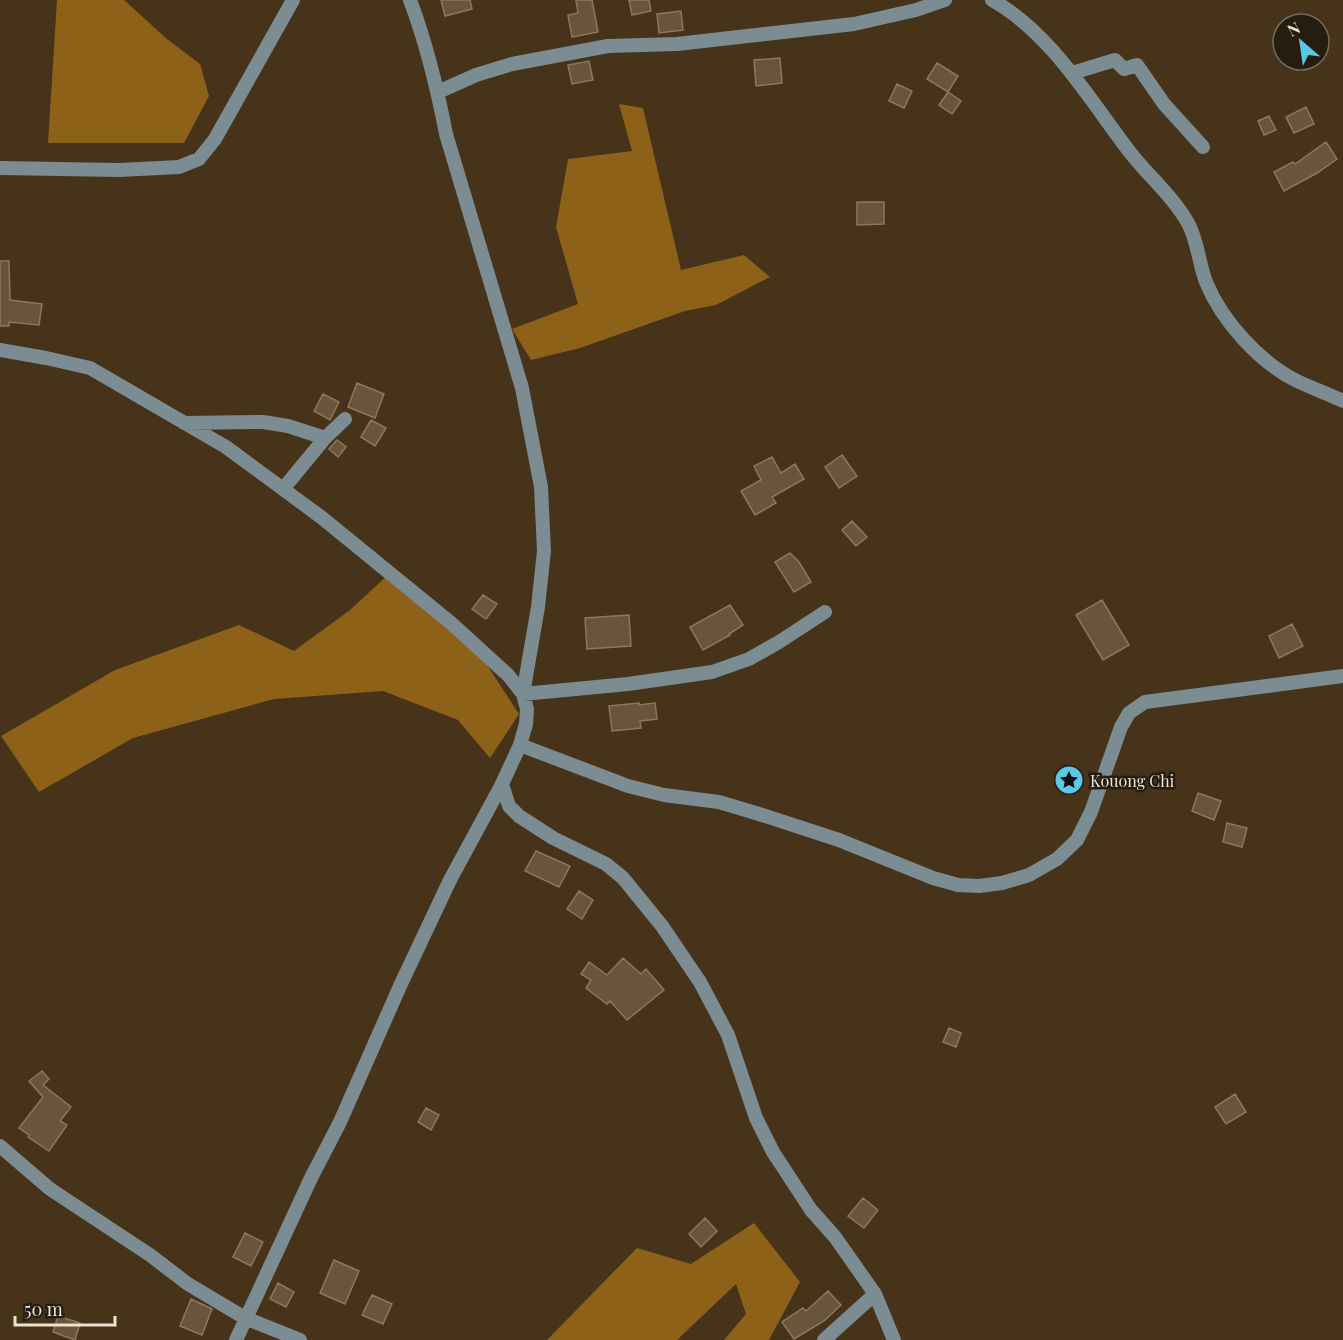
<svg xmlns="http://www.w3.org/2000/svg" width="1343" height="1340" viewBox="0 0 1343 1340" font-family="'Playfair Display',serif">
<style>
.forest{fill:#8e6118}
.building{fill:#69553b;stroke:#8d785c;stroke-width:1.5}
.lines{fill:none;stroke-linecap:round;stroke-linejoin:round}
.minor{stroke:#7b8c92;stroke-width:14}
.labels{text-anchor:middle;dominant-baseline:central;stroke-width:5;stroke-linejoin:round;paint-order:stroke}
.poi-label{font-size:16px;fill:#ede1d2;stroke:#251d12;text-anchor:start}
</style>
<rect width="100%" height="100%" fill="#46331a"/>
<!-- forest -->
<path class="forest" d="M57 0H124L167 39 200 64 209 96 184 143H48Z
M619 104 643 108 681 270 744 255 770 277 716 305 685 311 580 348 531 360 512 329 578 304 556 227 568 159 632 151Z
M389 574 474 645 519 714 490 758 458 720 383 691 274 699 133 738 39 792 1 736 115 670 239 625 294 651 350 610Z
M754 1223 800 1282 769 1340H724L746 1314 736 1284 677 1340H547L637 1248 691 1264Z"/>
<!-- building -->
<path class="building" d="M441 0H470L472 9 445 16Z
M576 0H592L598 32 572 37 568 15 578 13Z
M629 0H649L651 11 632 15Z
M681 11 683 30 659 33 657 14Z
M780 58 782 83 756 86 754 60Z
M589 61 593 80 572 84 568 65Z
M937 63 958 76 948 92 927 79Z
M897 84 912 91 904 108 889 101Z
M948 92 961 101 952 114 939 105Z
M1306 107 1314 124 1294 133 1286 117Z
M1269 116 1276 130 1264 135 1258 121Z
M1326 142 1337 159 1317 173 1284 191 1274 172 1293 162 1295 164Z
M857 202H884V224L857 225Z
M0 261H9L10 300 42 304 39 325 9 322V326H0Z
M357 383 384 394 375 418 348 407Z
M323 394 339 402 330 420 314 411Z
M371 420 386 428 375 446 361 437Z
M337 440 346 447 338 457 329 449Z
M842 455 857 476 839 488 825 467Z
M772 457 781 473 795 464 804 479 772 497 776 503 755 515 741 491 761 480 754 466Z
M852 521 867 537 856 546 842 530Z
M790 553 799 562 811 582 794 592 775 562Z
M483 595 497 604 486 619 472 609Z
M1102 600 1129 645 1103 660 1076 615Z
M730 605 743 625 729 634 730 635 703 650 690 627Z
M629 615 631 646 587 649 585 618Z
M1292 624 1303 646 1279 658 1269 636Z
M639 703V705L655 703 657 719 640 721 641 728 612 731 609 706Z
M1198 793 1221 801 1214 820 1192 811Z
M1227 823 1247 828 1242 847 1223 842Z
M536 851 570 866 559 887 525 871Z
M579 891 593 900 582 919 567 909Z
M623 958 641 974 646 969 664 990 627 1020 610 1001 607 1004 586 988 591 980 581 974 589 962 607 975Z
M949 1028 961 1033 956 1047 943 1042Z
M42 1071 49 1079 43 1085 71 1107 60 1121 67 1125 49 1151 28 1137 29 1135 19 1128 43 1097 29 1081Z
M1235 1094 1246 1112 1226 1124 1215 1107Z
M426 1108 439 1115 431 1130 418 1122Z
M863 1198 878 1210 864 1228 848 1216Z
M705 1218 717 1231 701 1247 689 1234Z
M245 1233 263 1242 251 1266 233 1257Z
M334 1260 359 1271 345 1304 320 1293Z
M278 1283 294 1292 286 1307 270 1299Z
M828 1291 841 1305 824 1321 794 1339 782 1322 803 1308 806 1311Z
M372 1295 392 1304 383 1324 362 1315Z
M191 1299 212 1309 202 1335 180 1326Z
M58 1316 80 1323 75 1340 53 1332Z"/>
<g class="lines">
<!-- minor -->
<path class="minor" d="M410 0C427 45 437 87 446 134L522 388 541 487 544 551 538 607 523 694 628 684 712 672 749 659 779 642 825 612
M992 0C1051 33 1089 99 1129 151 1148 176 1174 197 1189 225 1198 243 1199 264 1206 282 1222 321 1259 362 1297 381 1312 388 1328 394 1343 401
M1072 73 1115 60 1124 69 1137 65 1164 104 1203 147
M438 92 476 75 512 64 608 46 677 44 854 24 916 10 945 0
M0 168 119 170 179 167 199 159 215 139 293 0
M0 350 46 358 90 368 226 447 321 517 451 623 508 675 523 694 527 709 526 724 520 745 502 784 450 880 400 986 340 1122 311 1178 236 1340
M184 423 263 422 288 426 325 438
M283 489 325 438 345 419
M520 745 628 786 664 795 719 802 759 814 839 840 933 878 958 885 979 886 1002 883 1029 875 1057 859 1077 840 1091 812 1121 727 1129 713 1145 702 1343 676
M502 784 509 806 519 816 553 838 606 864 623 878 662 926 700 982 728 1035 756 1118 773 1152 811 1210 835 1237 875 1294 894 1340
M0 1146 50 1189 150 1255 188 1284 245 1318 300 1340
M824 1340 875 1294"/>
</g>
<!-- icons -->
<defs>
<g id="sight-disc" transform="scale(1.5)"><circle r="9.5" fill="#5dc7e8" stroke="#251d12"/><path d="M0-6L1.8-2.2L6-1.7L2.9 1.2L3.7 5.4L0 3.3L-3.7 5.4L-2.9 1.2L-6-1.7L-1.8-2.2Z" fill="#111"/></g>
</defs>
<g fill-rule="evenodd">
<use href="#sight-disc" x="1069" y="780"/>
</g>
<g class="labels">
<!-- poi labels -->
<g class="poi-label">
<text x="1090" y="780">Kouong Chi</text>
</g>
</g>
<!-- north arrow -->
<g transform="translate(1301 42) rotate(331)"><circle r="28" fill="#251d12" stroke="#756b5f" stroke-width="1.5"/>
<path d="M0-4.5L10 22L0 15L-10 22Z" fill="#5dc7e8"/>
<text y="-9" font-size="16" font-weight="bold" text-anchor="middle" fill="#ede1d2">N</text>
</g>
<!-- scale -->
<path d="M15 1316v9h100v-9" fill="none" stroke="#ede1d2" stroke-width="3"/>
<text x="24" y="1316" font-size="18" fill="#ede1d2" stroke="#251d12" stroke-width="4.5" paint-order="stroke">50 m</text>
</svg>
